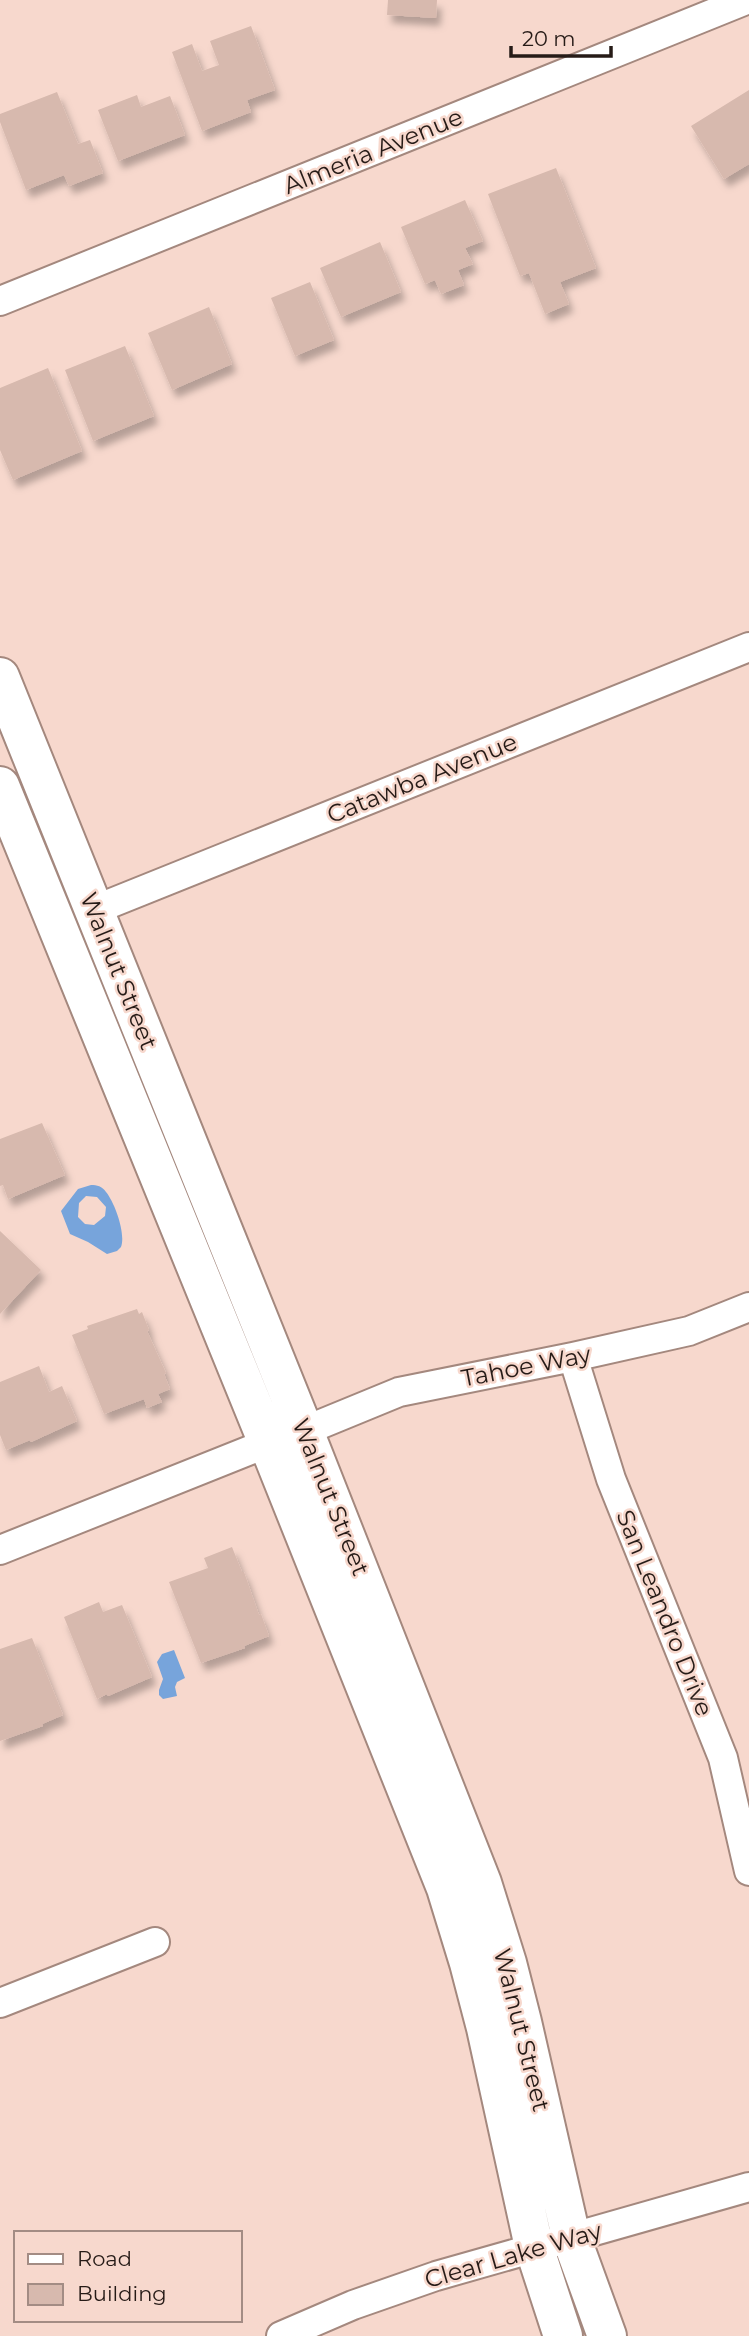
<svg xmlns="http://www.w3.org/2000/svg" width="749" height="2336" viewBox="0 0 749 2336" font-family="Montserrat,sans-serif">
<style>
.water{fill:#77a4db;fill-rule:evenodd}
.building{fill:#d7b9ae;filter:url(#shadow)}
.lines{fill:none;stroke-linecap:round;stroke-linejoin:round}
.street-casing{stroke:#a4887e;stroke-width:32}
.secondary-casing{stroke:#a4887e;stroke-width:42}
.street{stroke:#fff;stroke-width:28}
.secondary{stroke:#fff;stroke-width:38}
.labels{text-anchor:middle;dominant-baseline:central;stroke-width:5;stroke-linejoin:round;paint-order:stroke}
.street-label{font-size:24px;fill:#261b17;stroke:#f7d8cd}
</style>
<defs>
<filter id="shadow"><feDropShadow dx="4.5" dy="8" stdDeviation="3.5" flood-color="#0004"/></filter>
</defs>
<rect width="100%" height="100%" fill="#f7d8cd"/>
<!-- water -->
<path class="water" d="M91 1185C97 1185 102 1186 106 1192 115 1203 126 1234 121 1247L117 1251 107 1254 88 1242 70 1234 61 1211 78 1189ZM86 1196 97 1197 106 1207 105 1216 94 1225 85 1224 78 1217 79 1203Z
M174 1650 185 1678 177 1682 175 1687 177 1696 163 1699 159 1695V1690L163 1679 157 1662 162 1654Z"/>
<!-- building -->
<path class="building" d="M388 0H437L436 18 387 15Z
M251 26 275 90 247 100 251 112 202 131 172 52 192 44 202 71 219 65 210 41Z
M749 90V164L724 179 691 126Z
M57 92 78 144 90 140 103 173 69 186 64 175 26 190 0 122V114Z
M137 95 141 107 170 96 185 135 118 161 98 110Z
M556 168 596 268 560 282 569 304 545 314 529 273 520 276 488 194Z
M465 200 483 241 465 248 473 264 458 270 464 285 441 294 435 280 425 284 401 227Z
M380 242 401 292 341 317 320 268Z
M310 282 334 340 295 356 271 298Z
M209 307 232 364 172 390 148 333Z
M125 346 154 416 93 441 65 370Z
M48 368 82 451 13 480 0 450V388Z
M42 1123 65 1175 8 1199 3 1185 0 1186V1139Z
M0 1231 41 1270 0 1314Z
M137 1309 139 1314 142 1312 149 1330 147 1331 166 1373 164 1374 170 1389 158 1394 162 1402 147 1408 144 1399 104 1414 72 1335 88 1329 87 1326Z
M39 1366 49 1392 62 1386 77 1421 31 1442 30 1440 6 1450 0 1435V1382Z
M232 1547 242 1572H244L259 1615 261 1614 269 1636 244 1646 245 1648 201 1663 169 1582 208 1568 204 1558Z
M99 1602 103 1612 122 1605 152 1677 108 1696 107 1694 97 1699 64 1617Z
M32 1638 63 1715 42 1724 43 1726 0 1741V1649Z"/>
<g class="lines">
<!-- street casing -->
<g class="street-casing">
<path id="street" d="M0 301 746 0
M94 910 749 647
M573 1357 611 1479 723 1758 749 1871
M304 1431 399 1392 573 1357 689 1331 749 1307
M0 1550 268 1443
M0 2003 155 1942
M281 2336 353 2305 436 2276 749 2187"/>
</g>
<!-- secondary casing -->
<g class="secondary-casing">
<path id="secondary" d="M0 677 304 1431 482 1883 507 1963 522 2022 571 2237 607 2336
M0 786 268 1443 446 1888 469 1963 486 2028 534 2247 563 2336"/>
</g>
<!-- street -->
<use href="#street" class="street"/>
<!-- secondary -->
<use href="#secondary" class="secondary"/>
</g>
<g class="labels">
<!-- street labels -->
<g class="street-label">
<text transform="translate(373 151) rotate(-22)">Almeria Avenue</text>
<text transform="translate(422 778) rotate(-22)">Catawba Avenue</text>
<text transform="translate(119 971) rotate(68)">Walnut Street</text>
<text transform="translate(526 1366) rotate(-11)">Tahoe Way</text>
<text transform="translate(331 1497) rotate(68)">Walnut Street</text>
<text transform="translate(665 1613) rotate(68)">San Leandro Drive</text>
<text transform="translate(522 2030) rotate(76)">Walnut Street</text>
<text transform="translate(513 2255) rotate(-16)">Clear Lake Way</text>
</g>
</g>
<!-- legend -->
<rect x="14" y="2231" width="228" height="91" fill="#f7d8cd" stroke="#a38c84" stroke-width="2"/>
<rect x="28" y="2254" width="35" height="10" fill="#ffffff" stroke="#a38c84" stroke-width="2"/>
<text x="77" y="2266" font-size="21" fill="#261b17">Road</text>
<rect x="28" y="2284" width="35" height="21" fill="#d7b9ae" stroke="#a38c84" stroke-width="2"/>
<text x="77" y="2301" font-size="21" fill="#261b17">Building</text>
<!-- scale -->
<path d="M511 46v10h100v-10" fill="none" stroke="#261b17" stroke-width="3.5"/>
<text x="522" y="46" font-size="21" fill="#261b17" stroke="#f7d8cd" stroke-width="5" paint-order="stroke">20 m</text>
</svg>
